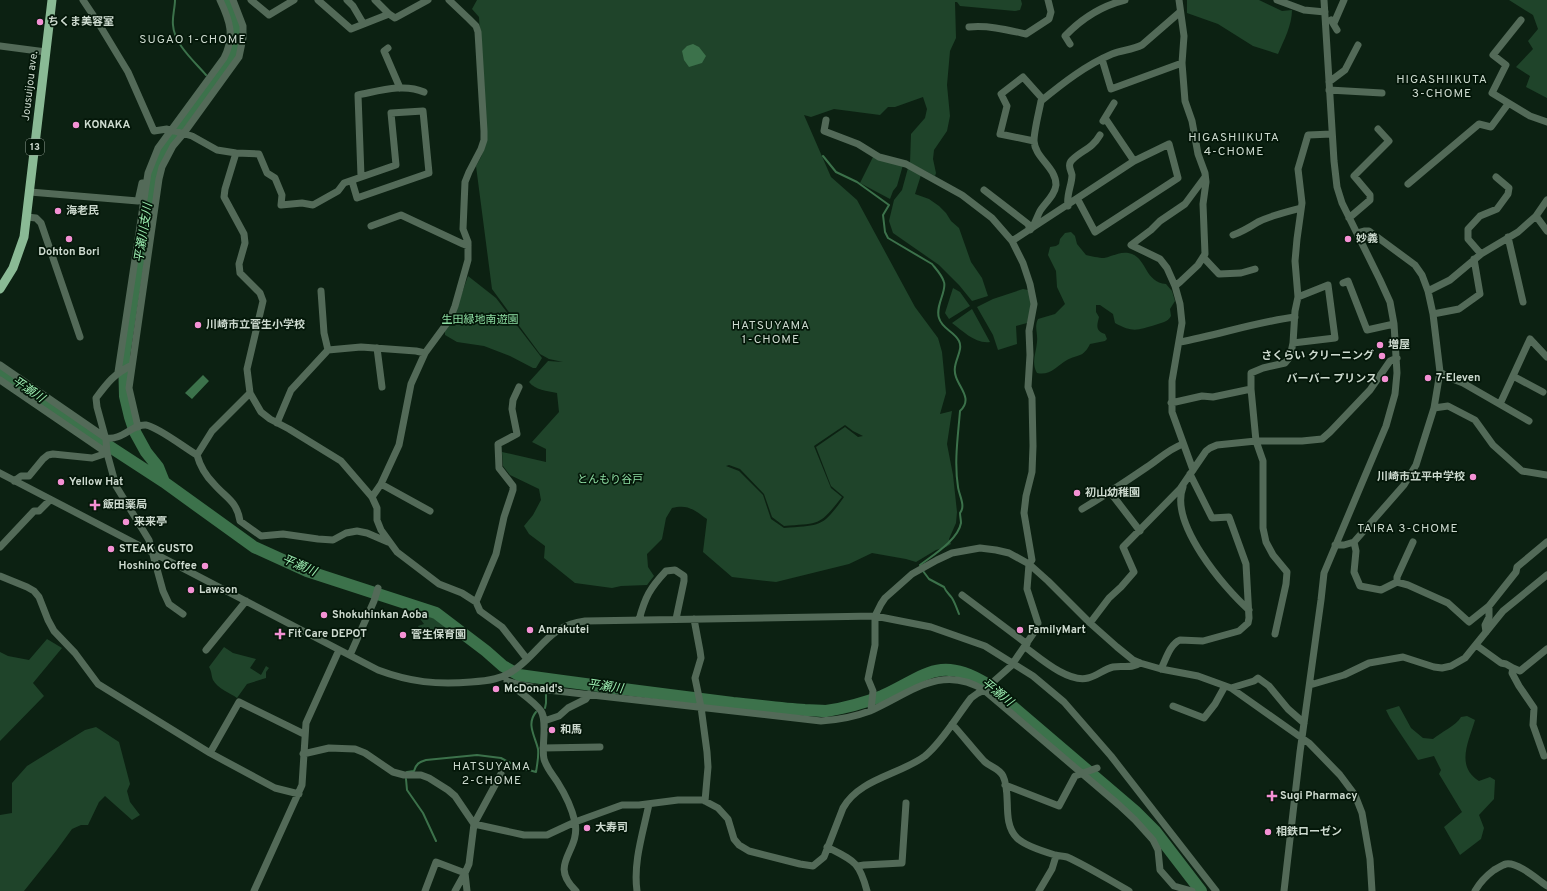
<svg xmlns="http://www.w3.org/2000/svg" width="1547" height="891" viewBox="0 0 1547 891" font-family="Overpass,'Noto Sans JP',sans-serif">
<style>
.green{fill:#1f442a;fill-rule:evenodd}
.water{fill:#3c724b}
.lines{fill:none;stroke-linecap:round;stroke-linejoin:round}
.stream{stroke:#3c724b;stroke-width:2}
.river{stroke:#3c724b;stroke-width:12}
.minor{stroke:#536a58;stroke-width:7}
.major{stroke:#8aba95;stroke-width:9}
.poi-dot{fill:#f491d4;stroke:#041709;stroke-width:1.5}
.labels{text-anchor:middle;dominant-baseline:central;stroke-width:3.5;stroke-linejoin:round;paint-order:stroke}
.shield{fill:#041709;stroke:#91a094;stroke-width:1}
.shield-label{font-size:10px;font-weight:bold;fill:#cddacf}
.poi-label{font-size:11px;font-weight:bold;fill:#cddacf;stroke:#041709;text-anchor:start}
.street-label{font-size:11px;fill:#cddacf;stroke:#041709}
.park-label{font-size:11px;fill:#8fdfa4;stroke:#041709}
.neighbourhood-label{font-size:12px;letter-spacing:1px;fill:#cddacf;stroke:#041709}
.water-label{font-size:12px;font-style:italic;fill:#9cedb1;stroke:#041709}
</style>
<rect width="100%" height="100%" fill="#0c2112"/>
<!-- green -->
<path class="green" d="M477 0H1021L1022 4 1020 10 1015 11 960 6 957 2H955L956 38 950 51 947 85 950 116 947 131 934 150 933 159 936 173 935 176 910 163 911 134 925 118 927 109 923 97 895 107H888L880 115 834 109 811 117 804 115 831 177 857 200 915 307 938 338 942 352 946 393 940 414 952 411 947 444 953 475 957 512 956 523 949 539 951 544 946 547 936 550 916 562 906 559 872 553 849 564 776 582 732 577 703 552 707 519C694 510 688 504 672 508L666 518 662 539 647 554 648 567 654 576 647 585 621 586 612 588 575 583 544 558 545 546 529 534 524 526 533 515 541 500 539 489 510 475 503 466 502 452 546 462V449L532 442 559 412 557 393C547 391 535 390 529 382L548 361 563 362 549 359 540 354 492 289 476 166 481 157 486 143 479 17 472 9ZM845 425 853 431 863 436 858 437 845 427 816 447 831 486 844 497C822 528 821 525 784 528L771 519 763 495 739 471 726 466 729 465 740 469 764 494 772 517 784 526C821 523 819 526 842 497L831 488 814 446Z
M1187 0H1259L1282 11 1292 10C1292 25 1284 40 1278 54L1253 46 1218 24 1187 13Z
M1509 0H1547V98L1526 87 1530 76 1516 67 1533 49 1528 41 1538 29 1533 15Z
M874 155 903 165 897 186 893 191 890 199 860 183Z
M908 168 921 175 915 194 929 199 939 206 946 213 951 221 959 228 971 262 982 278 988 296 972 301 959 285 939 265 893 233 889 221 894 200 902 190Z
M1071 232 1075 236 1077 244 1086 255C1091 256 1099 258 1104 258 1114 256 1122 250 1132 254 1147 260 1145 282 1166 284L1172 291 1175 301 1170 309 1171 316C1168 322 1161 323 1155 325 1138 330 1133 333 1115 323L1113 314 1100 305H1096V312L1099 317C1097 325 1095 331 1105 334L1107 339 1105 341 1090 344C1083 358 1078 354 1067 360 1057 366 1050 376 1037 373 1031 362 1036 354 1037 342 1038 333 1034 327 1038 319L1055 314 1065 304 1057 287 1056 271 1048 255 1050 247 1056 246 1059 244 1060 239 1065 233Z
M468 276 496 298 542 358 536 368H533L510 356 484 346 457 342 445 335V330L452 321Z
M953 288 960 292 970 306 949 319 945 313Z
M1023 289 1028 290 1032 306 1027 323 1016 326 1017 344 998 350 993 335 977 307 993 299Z
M972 309 990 342C975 344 963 331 952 323Z
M415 612 440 620 448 626 437 631 436 630 423 635 418 626 424 624Z
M47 639 62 648 33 683 44 696 0 741V652L8 656 29 660Z
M224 647 233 653 256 659 250 668 261 675 266 666 269 668 266 672V678L247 684 237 698C230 693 217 688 213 680 211 675 212 672 209 667Z
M1399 706 1411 728 1423 738 1433 739C1441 732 1456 726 1461 717L1467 716 1475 720C1469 741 1455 766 1479 781L1490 777 1495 780 1494 799 1479 815 1484 828 1481 839 1460 855 1444 827 1462 812 1439 774 1441 770 1434 756 1418 760 1390 718 1386 710Z
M96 727 119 742 130 784 127 791 130 802 140 815 132 820 105 796 99 802 88 825H81L72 829 56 851 24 891H0V815L12 813V783L27 766 85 730Z"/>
<!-- water -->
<path class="water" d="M693 44 699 47 706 56 702 63 689 67 684 60 682 51 687 46Z
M203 375 209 381 192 399 185 393Z"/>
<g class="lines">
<!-- stream -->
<path class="stream" d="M175 0C175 8 172 17 173 25 174 44 194 61 206 75
M823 156 836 172 857 182 889 205 883 215 885 232 888 238 932 264C936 269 942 275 944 282 947 291 935 306 939 318 942 329 954 331 959 341 963 349 956 358 955 367 952 384 976 396 960 411 958 436 954 462 958 487 959 495 966 506 960 513 960 516 961 520 961 523 958 540 933 555 920 565L921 567
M923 571 929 579 944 587C946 592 949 594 952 598 955 603 957 609 959 614
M546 684V679
M545 708 546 703V695
M407 772 414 771C416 764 419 762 426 760L477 755 501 758 518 767 536 772C537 765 539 756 538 749 535 736 526 724 536 712
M406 779 407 790 423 813 436 841"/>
<!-- river -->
<path class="river" d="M0 371 64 415 98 439 164 482 254 547 307 571 436 613 486 651 503 666 519 675C590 685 661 694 733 703 757 705 781 709 805 710 812 710 819 711 826 711 845 708 864 703 882 696 924 677 939 655 985 683L1135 811 1155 831 1201 891
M164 482 158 467 146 452 135 432 130 417 125 396 124 357 149 190C154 168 157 156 170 137L231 55C238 32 236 22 226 0"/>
<!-- minor -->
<path class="minor" d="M83 0 99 24 128 72 154 131 167 129 192 136 217 150 236 153 259 154 267 173 275 178 282 195 281 205 302 203 313 205 338 191 344 183 396 165 391 113 423 111 429 173 357 198 352 181
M251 0 269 15 294 0
M318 0 351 29 389 14 395 18 428 0
M347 0 353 6 363 23
M375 0 389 14
M1277 0 1304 10 1325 12
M1331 20 1337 30
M1521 20 1493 55 1506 65 1492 93 1530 116 1547 122
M1334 23 1344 0
M969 27C988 25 1008 30 1026 34L1049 19 1051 12 1048 0
M1070 44 1065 36C1082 18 1101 6 1125 0
M0 46 46 52
M388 48 384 51 400 88
M1102 59 1111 89 1182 63
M1329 82 1345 70 1358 45
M1329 90 1382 93
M1105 118 1134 161
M1103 121 1114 103
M1034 141 1000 134 1007 106 1001 94 1023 77 1040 96
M236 153 225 189 224 197 244 234 245 243 239 264 240 273 260 293 263 301 247 369 250 393 261 412 270 419 289 429 341 461 372 497 377 508V520L381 530 397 552 439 584 462 593 476 602
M361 176 358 95C379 91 404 83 424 92
M1408 184 1479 124 1491 127 1508 104
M984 190 1028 224 1030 230
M30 192 138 201 142 183H144
M1068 206C1066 195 1072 185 1072 175 1071 170 1067 165 1072 160 1082 150 1092 149 1100 135
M1536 216 1547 231
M27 217 36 218 41 223 80 337
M1349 218 1370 200V195L1354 176 1389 141 1378 129
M371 226 401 215 463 244 468 246
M1032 228C1035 223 1037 217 1040 211 1045 203 1055 195 1056 185 1056 167 1035 158 1034 141 1034 131 1039 112 1041 101 1063 83 1086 65 1112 54 1122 50 1132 50 1142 45L1180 12
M1233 235C1242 232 1250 227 1258 222 1272 215 1287 212 1301 208
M1508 237 1523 302
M1012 241 1134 161 1169 144 1178 178 1095 232 1078 200
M1481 254 1468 239V229L1480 216 1497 209 1508 194 1509 188 1496 177
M1203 257 1219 274 1241 273 1255 269
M1343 283 1348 281 1367 330 1394 324
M1175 286 1180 282 1198 265 1205 254 1203 204 1206 182 1205 173 1198 154 1192 121 1185 101 1182 63 1184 36 1179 0
M1428 291 1450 280 1481 254 1518 232 1536 216 1547 200
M1433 314 1459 309 1480 294 1474 259
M1180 342C1218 335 1256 322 1295 317
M1293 343 1335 338 1328 285 1298 297
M377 348 382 387
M328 350 361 347 416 351 425 353
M0 365 106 438C122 441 132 424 146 425 158 427 185 448 197 455 200 466 206 476 214 484 226 498 237 501 240 521L261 536 283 534 318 539 333 540 346 533 357 531 367 533 388 542
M132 365C114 374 108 382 96 398L97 407 106 440 107 453 116 486 149 540 163 591 169 604 183 614
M118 372 148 173 158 148 224 58C235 36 230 21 220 0
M1440 372 1450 378 1463 383 1529 421
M1513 376 1543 392
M0 380 107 453
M519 387 513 400 512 409 517 434 498 444 499 468 513 486V490L504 517 496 554 476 602 480 611 502 627 527 659
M1171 403 1202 396 1213 397 1251 389
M1500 404 1530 339 1547 357
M1434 408 1448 406 1475 420 1493 445 1522 471 1547 475
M277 423 291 390 328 350 324 333 321 291
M138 427 129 388 159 179 162 167 173 146 184 133 239 57 243 38V26L233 0
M197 455 212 431 250 393
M1193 470 1172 412V381L1182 323 1180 304 1175 286 1167 268 1160 259 1131 245 1151 230 1160 221 1185 204 1205 177
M0 473 378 670C410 682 437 685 471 682 488 681 503 679 517 668 542 649 550 625 585 621L875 616 931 627 985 646 1033 676 1064 702 1111 756 1216 891
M14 481 21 476H29L43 459 48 455 53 454 92 458 107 453
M381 484 430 511
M1183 487C1169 523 1224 588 1249 610
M1110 492 1140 531
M372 497 381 484 399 445 411 384 425 353 450 319 455 306 468 260V242L463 229 465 182 469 172 481 149 484 140V131L478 32 476 26 469 19 449 0
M1082 509C1104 496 1125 482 1147 467 1159 459 1169 449 1183 444
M1354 542 1356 551 1354 572 1360 586 1381 590 1397 582 1408 585 1448 603 1469 622 1489 606 1516 572 1517 567 1547 542
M1335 545H1344L1354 542 1404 485 1416 465 1434 408 1440 372 1433 314 1428 291 1422 275 1415 265 1369 231H1364L1357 233
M0 547 34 511H39L50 500
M0 576 27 587 34 591 39 597 48 620 54 631 75 653 98 684 210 753 275 788 299 794
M1397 582V577L1413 542
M962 595 1027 644
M694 619 700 651 701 658 695 678 701 707 707 752 708 767 705 801
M639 620C645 597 650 588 666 571L675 570 684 576V581L676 619
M1090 623 1109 598 1121 587 1134 572 1123 547 1180 489 1206 451 1210 448 1217 445 1256 441H1302L1322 439 1330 432 1370 390 1390 361 1397 358
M1486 632 1485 625 1489 617V606
M1275 634 1286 584 1287 572 1273 555 1266 542 1263 528V461L1256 441 1251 389V373L1263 368 1285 363 1290 357 1293 343 1295 311 1298 297 1295 261 1297 239 1302 203 1298 169 1308 135 1332 134
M1476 645 1501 663 1506 664 1513 668 1512 673 1519 686 1534 708 1533 725 1544 756
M1025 647C1040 658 1068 683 1088 678 1097 676 1104 669 1113 667 1123 665 1131 669 1140 663
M206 650 246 601
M350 655 374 601 378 588
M1513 668 1520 671 1547 649
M1161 669C1166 659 1170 644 1180 640L1203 641 1239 631 1248 623 1249 618 1246 564 1229 517 1212 518 1190 474
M507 681 521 685 548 690 821 721C838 720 854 717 870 711 909 694 941 663 984 690L1119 805 1135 820 1153 840 1158 850 1160 870 1174 886 1192 891
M509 683C519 692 534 701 541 711 548 722 541 746 544 759 547 769 553 775 558 783 565 794 572 809 575 822 581 852 547 863 576 891
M1310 685 1344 675 1369 663 1403 657 1434 667 1442 668 1451 666 1465 658 1503 611 1547 575
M1231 688 1254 681 1258 678 1269 686 1288 709 1304 723
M1173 706 1204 718 1215 704 1225 686
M871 710 873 691 868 679 875 645V616L881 604 885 598 912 574 937 560 952 553 980 548 996 550 1009 553 1029 564 1048 581 1090 623 1117 647 1133 660 1140 663 1161 669 1198 676 1231 688 1309 743 1340 775 1355 795 1362 813 1370 859 1372 891
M544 721 559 716 568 708 586 699 589 694
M952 724C963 736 973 749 984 761 990 767 999 768 1003 776 1012 794 1001 822 1017 838 1024 845 1045 852 1055 855 1059 856 1063 856 1067 857 1089 867 1109 880 1129 891
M543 748 600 747
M210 753 239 702 304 734
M303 754 329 748 355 749 365 753 393 772 404 775H421L429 778 448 790 455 796 474 824 524 835H547L575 822 622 805H639L678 800H703L718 808 728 819 734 839 739 845 749 851 800 864 813 866 824 857 843 808C859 779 899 775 925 756 942 742 957 716 971 698L978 693 984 690 1011 666 1037 628 1038 623 1027 589 1029 564 1032 560 1024 513 1026 496 1032 472 1033 446 1032 398 1028 387 1030 355 1029 331 1034 304 1030 284 1023 263 1012 241 992 218 962 195 906 164 879 157 858 144 824 131 826 120
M1005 785 1059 806 1075 776 1097 768
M827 847C854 861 859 861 867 891
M858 866 864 865 902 863 906 803
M254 891 302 785 306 723 339 650
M425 891 436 862 465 873 467 891
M455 891 465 873 469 864 474 824 501 774
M637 891C633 862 643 833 649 804
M1039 891 1052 869 1056 856
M1284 891 1300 752 1321 600 1324 573 1386 426 1395 394 1397 373 1394 324 1390 302 1380 280 1342 203 1337 187 1334 161 1324 0
M1475 891C1480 882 1486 876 1494 870 1498 868 1502 865 1506 864 1518 862 1537 879 1547 886"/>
<!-- major -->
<path class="major" d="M0 289 13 268 24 237 52 0"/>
</g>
<!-- markers -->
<g class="poi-dot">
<circle cx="40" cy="22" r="4"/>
<circle cx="76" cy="125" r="4"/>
<circle cx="58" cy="211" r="4"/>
<circle cx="69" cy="239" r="4"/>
<circle cx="1348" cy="239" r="4"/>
<circle cx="198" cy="325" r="4"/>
<circle cx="1380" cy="345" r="4"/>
<circle cx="1382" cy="356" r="4"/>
<circle cx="1428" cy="378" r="4"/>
<circle cx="1385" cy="379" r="4"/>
<circle cx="1473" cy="477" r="4"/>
<circle cx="61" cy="482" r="4"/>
<circle cx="1077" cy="493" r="4"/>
<path d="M93 499h4v4h4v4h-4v4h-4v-4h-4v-4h4z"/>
<circle cx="126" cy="522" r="4"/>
<circle cx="111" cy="549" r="4"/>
<circle cx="205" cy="566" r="4"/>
<circle cx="191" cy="590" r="4"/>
<circle cx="324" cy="615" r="4"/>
<circle cx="530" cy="630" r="4"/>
<circle cx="1020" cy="630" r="4"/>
<path d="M278 628h4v4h4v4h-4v4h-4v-4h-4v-4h4z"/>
<circle cx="403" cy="635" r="4"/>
<circle cx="496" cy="689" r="4"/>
<circle cx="552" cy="730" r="4"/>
<path d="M1270 790h4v4h4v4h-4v4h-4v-4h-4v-4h4z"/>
<circle cx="587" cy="828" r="4"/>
<circle cx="1268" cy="832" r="4"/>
</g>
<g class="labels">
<!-- shield labels -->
<rect class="shield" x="26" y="139" width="18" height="16" rx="3"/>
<g class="shield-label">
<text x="35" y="147">13</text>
</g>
<!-- poi labels -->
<g class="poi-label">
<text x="48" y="22">ちくま美容室</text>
<text x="84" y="125">KONAKA</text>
<text x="66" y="211">海老民</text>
<text x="1356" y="239">妙義</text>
<text x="69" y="252" text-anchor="middle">Dohton Bori</text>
<text x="206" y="325">川崎市立菅生小学校</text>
<text x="1388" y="345">増屋</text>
<text x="1374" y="356" text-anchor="end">さくらい クリーニング</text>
<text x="1436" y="378">7-Eleven</text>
<text x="1377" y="379" text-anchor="end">バーバー プリンス</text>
<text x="1465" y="477" text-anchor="end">川崎市立平中学校</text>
<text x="69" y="482">Yellow Hat</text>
<text x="1085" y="493">初山幼稚園</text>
<text x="103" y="505">飯田薬局</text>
<text x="134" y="522">来来亭</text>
<text x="119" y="549">STEAK GUSTO</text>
<text x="197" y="566" text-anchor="end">Hoshino Coffee</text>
<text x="199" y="590">Lawson</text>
<text x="332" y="615">Shokuhinkan Aoba</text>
<text x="538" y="630">Anrakutei</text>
<text x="1028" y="630">FamilyMart</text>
<text x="288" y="634">Fit Care DEPOT</text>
<text x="411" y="635">菅生保育園</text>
<text x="504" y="689">McDonald's</text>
<text x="560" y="730">和馬</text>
<text x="1280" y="796">Sugi Pharmacy</text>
<text x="595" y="828">大寿司</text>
<text x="1276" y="832">相鉄ローゼン</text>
</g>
<!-- street labels -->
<g class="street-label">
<text transform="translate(30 86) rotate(-83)">Jousuijou ave.</text>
</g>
<!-- park labels -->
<g class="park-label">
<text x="480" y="320">生田緑地南遊園</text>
<text x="610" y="480">とんもり谷戸</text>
</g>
<!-- neighbourhood labels -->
<g class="neighbourhood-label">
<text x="193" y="40">SUGAO 1-CHOME</text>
<text x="1442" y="80">HIGASHIIKUTA<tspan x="1442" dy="14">3-CHOME</tspan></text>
<text x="1234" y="138">HIGASHIIKUTA<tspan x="1234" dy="14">4-CHOME</tspan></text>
<text x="771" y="326">HATSUYAMA<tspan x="771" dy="14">1-CHOME</tspan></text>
<text x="1408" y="529">TAIRA 3-CHOME</text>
<text x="492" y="767">HATSUYAMA<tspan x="492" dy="14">2-CHOME</tspan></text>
</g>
<!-- water labels -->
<g class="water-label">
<text transform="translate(144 233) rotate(-81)">平瀬川支川</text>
<text transform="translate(28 390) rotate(34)">平瀬川</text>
<text transform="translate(299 566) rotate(23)">平瀬川</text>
<text transform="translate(605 687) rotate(8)">平瀬川</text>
<text transform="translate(997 693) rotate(39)">平瀬川</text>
</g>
</g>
</svg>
